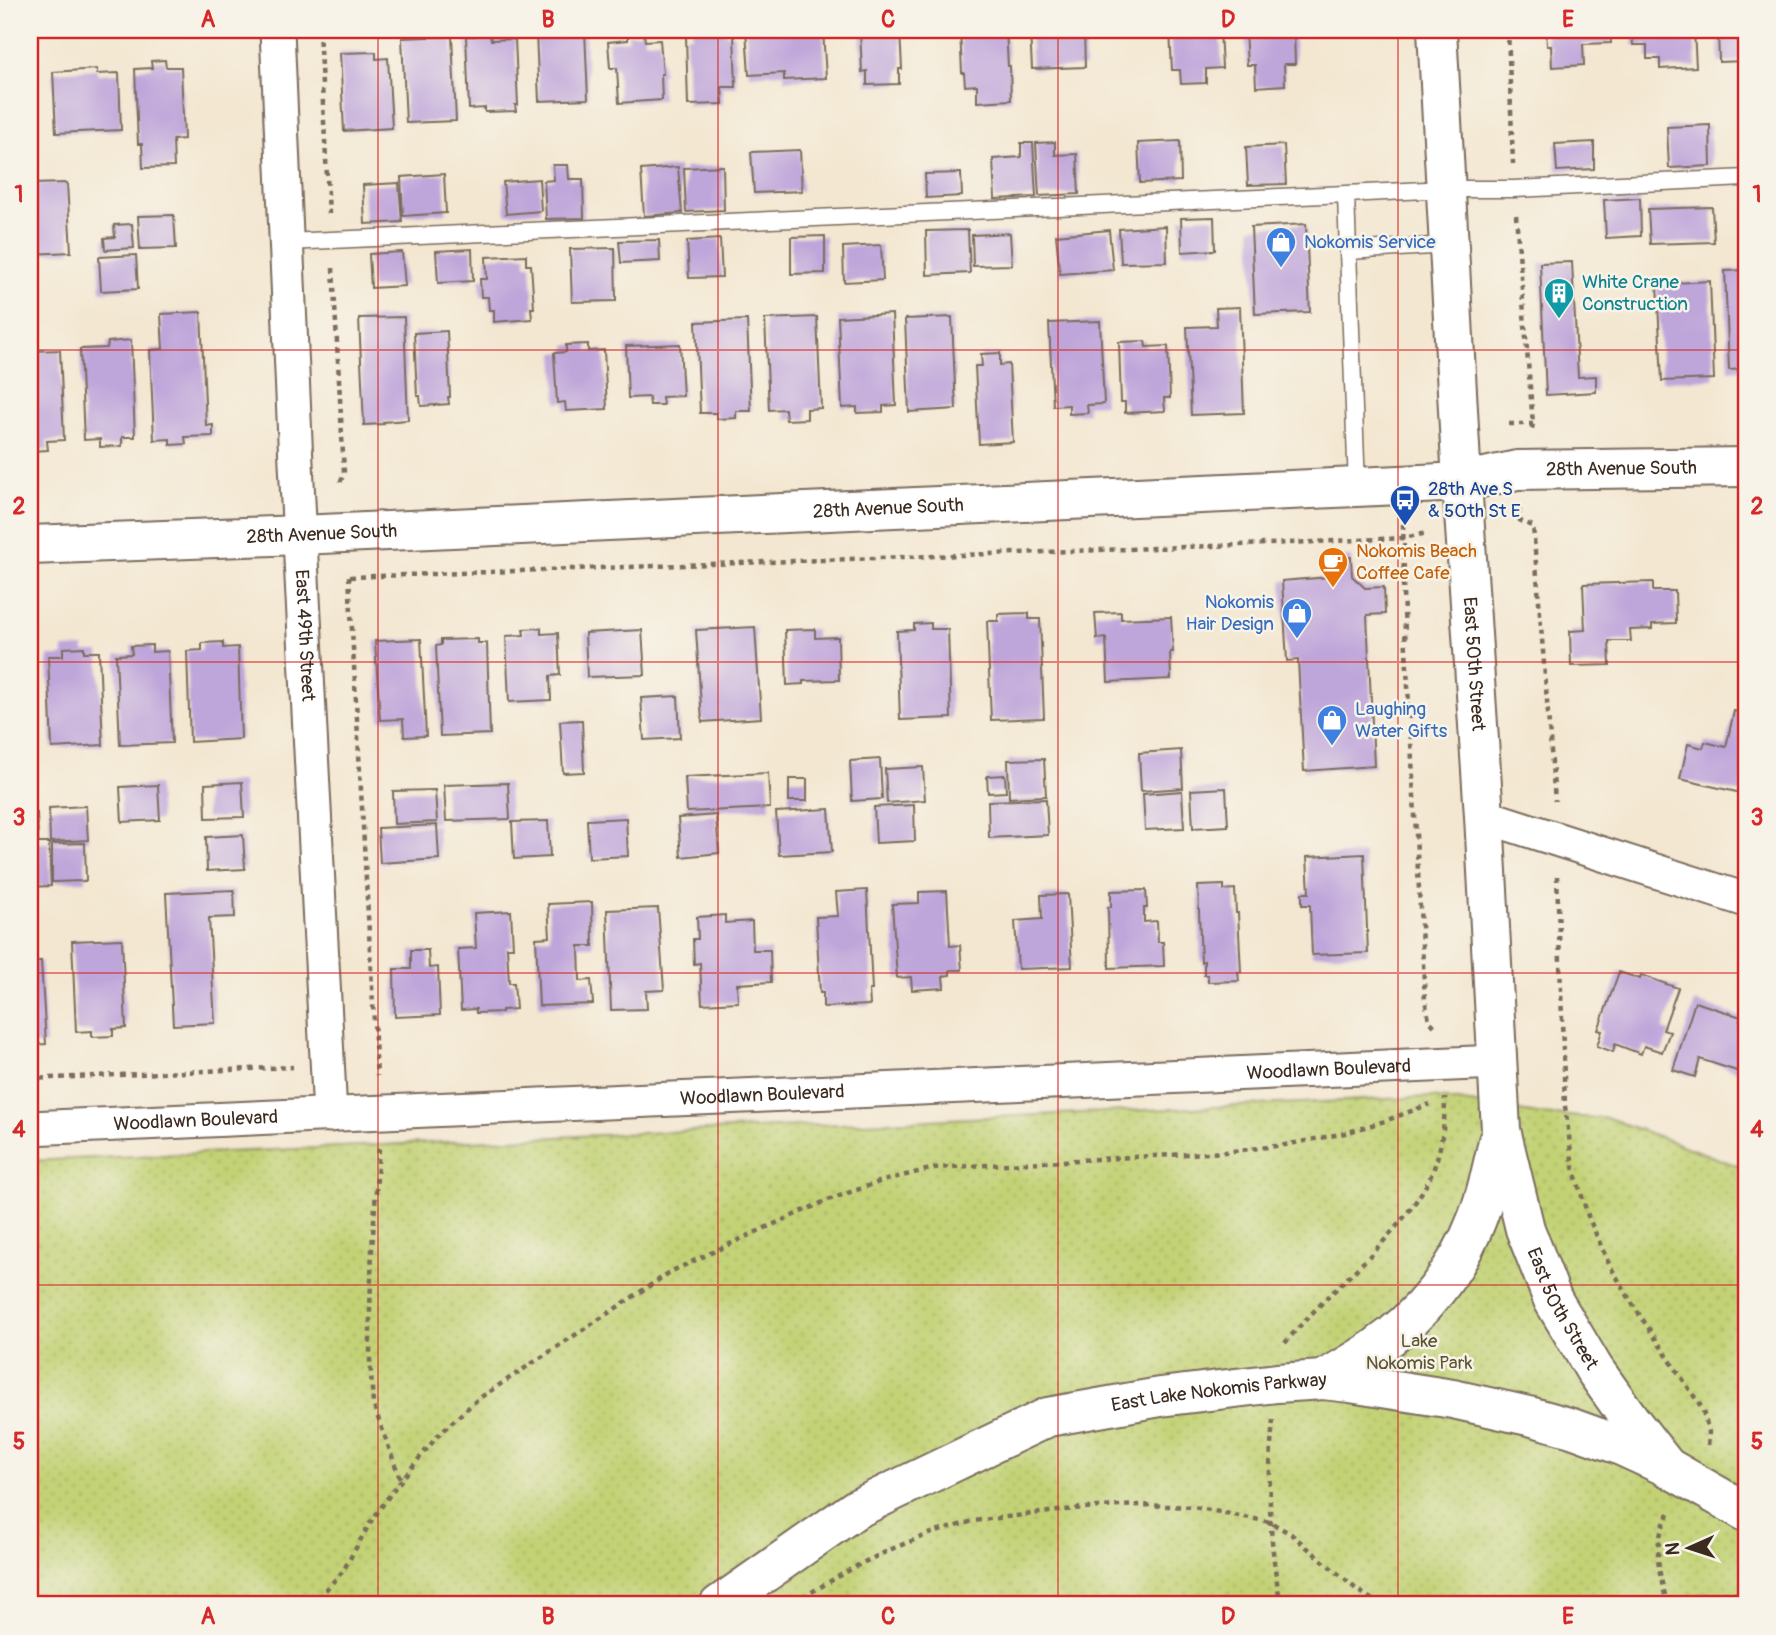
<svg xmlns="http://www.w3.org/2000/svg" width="1776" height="1635" viewBox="0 0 1776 1635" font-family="Pangolin,sans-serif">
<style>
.park{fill:url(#park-dots);stroke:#7e7e49;stroke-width:2}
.building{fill:#bfa6da}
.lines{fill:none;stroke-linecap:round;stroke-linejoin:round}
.service-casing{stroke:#7b6c5d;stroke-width:19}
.minor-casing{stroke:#7b6c5d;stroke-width:37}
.tertiary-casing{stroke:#7b6c5d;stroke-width:42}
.path{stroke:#7b6c5d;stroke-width:4.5;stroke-dasharray:5 5;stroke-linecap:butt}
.service{stroke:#fff;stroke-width:16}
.minor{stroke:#fff;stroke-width:33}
.tertiary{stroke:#fff;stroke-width:38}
.grid{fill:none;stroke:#d62828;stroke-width:2;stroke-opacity:0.55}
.labels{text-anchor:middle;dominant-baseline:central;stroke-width:5;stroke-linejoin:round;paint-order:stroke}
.shop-label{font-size:19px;fill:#366cbe;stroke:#f7f3e8;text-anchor:start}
.culture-label{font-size:19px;fill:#0d838f;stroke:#f7f3e8;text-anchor:start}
.street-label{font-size:19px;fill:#3b2a1e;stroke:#f7f3e8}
.transit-label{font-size:19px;fill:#164399;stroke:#f7f3e8;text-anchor:start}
.food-label{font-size:19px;fill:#c56008;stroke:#f7f3e8;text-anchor:start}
.park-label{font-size:19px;fill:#5d5434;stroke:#f7f3e8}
.neatline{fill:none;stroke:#d62828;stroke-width:2.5}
.grid-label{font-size:23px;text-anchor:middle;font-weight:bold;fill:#d62828}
</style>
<defs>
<pattern id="park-dots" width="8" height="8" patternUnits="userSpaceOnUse" patternTransform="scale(1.75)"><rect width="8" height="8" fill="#c2d274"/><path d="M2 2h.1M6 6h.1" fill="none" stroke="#a8b464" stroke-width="1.8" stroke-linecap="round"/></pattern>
</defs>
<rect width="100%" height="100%" fill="#f7f3e8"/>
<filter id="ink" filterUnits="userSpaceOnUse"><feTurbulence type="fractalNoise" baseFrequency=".0143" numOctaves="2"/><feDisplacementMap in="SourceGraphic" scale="14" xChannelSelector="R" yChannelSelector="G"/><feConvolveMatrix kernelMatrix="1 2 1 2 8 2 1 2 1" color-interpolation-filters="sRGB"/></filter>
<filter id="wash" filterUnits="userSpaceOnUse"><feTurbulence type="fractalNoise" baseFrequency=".00686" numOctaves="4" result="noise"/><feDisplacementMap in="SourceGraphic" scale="28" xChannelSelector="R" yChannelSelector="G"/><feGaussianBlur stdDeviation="1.57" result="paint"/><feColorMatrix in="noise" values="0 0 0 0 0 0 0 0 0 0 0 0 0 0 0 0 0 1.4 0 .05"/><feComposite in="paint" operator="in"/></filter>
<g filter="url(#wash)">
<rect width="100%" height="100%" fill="#f3e7d1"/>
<!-- park -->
<path class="park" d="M1432 1097 1538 1114 1611 1119 1746 1169V1605H30V1161Z"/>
<g id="blocks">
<!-- building -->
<path class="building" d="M475 30H486L487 35H490L491 40 515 39 518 105H515L516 111 485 112V108L469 109 466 36H476Z
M692 30H726V34H734L736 87H722L723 104 688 105 686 36H692Z
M746 30H823L826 78 784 80V73L749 75Z
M860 30H900L902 69H899V84L867 85V71L862 72Z
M960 30H1006L1008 66H1010L1011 100 977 102V85L965 86 964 73H962Z
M1030 30H1084L1085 67 1032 69Z
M1170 30H1220L1222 68 1206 69V83L1181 84 1180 70H1172Z
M1245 30H1294L1295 64H1284L1285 85 1256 87 1255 65H1247Z
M1546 30H1610L1611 43 1583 44 1584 65 1552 67 1551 46H1547Z
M1632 30H1694L1696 67 1660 69V59H1647V45H1633Z
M1718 30H1746V61L1719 62Z
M585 31 588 99 539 101 536 33Z
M644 33 645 41 660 40 663 74H661L662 100 619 103 617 68H610L608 42 628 40V34Z
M452 36 456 121 406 123 402 38Z
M376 52V59L388 58 392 128 344 131 340 53Z
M165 60 166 67H181L184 139 173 140 174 167 143 168 142 144H138L135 69 152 68 151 61Z
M97 69V74L119 73 121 130 56 133 53 72Z
M1710 125 1711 166 1669 168 1667 127Z
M1180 141 1181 181 1140 183 1138 143Z
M1055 142V155L1077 154 1079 194 1039 196 1036 143Z
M1594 142V169L1557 171 1555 144Z
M1021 143H1033L1036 197 995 199 993 159 1021 157Z
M1284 145 1286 184 1248 185 1246 147Z
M800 150 802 191 754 193 751 152Z
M553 165H568L569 179H583L584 218 546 219 544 181 554 180Z
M723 166 724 210 686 212 684 168Z
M678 167 682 213 644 216 641 170Z
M961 173 962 196 926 198 925 174Z
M444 174 446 213 403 216 401 177Z
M539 179 541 211 506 214 503 182Z
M67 183 71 252 32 254 30 184Z
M399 183 402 222 365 224 363 185Z
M1640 198 1641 236 1606 238 1604 200Z
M1712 207 1714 242 1650 244 1648 209Z
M174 215 176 248 140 249 138 216Z
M1214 217 1215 250 1182 252 1181 218Z
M132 224 134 248 105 250 104 238 115 237 114 225Z
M1306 224 1310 312 1255 314 1251 227Z
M1166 226 1167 262 1121 263 1119 229Z
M968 230 970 273 927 275 926 231Z
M1109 230 1113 270 1060 274 1056 235Z
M1010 233 1012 265 973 266 972 235Z
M825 236V273L791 274V237Z
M720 239 722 277 689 278 687 241Z
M659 240 660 261 621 263 619 241Z
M881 245 883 280 844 282 843 247Z
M615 248 616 301 572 302 570 249Z
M472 249 473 281 438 283 436 251Z
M402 252 405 286 371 288 369 254Z
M136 255 138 289 101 291 99 257Z
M526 255V265H531L534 308H531L532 319 494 322V310H489L488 297H481L480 279H487L486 257Z
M30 259H37L39 292 30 293Z
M1572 262 1578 377 1596 376V392L1546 395 1540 263Z
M1746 270V369L1729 370 1725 271Z
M1710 281 1714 379 1662 381 1657 284Z
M1240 307 1244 413 1191 415 1187 327 1217 326 1216 308Z
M201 312 206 426 213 425V436L185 437 186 444 170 445V439L154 440 150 350 163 349 161 314Z
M892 314 896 405 883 406V412L857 413V407L842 408 838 317Z
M404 317 408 420 383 422 384 424 364 425 359 318Z
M817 317 821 408 807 409V419L786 420 785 409 769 410 765 319Z
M952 317 956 409 909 412 905 319Z
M747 320 751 411H736V418L717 419 716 413H700L696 322Z
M1100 321 1104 404 1087 405 1088 413 1069 414V405L1053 406 1049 323Z
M447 331 450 397H448L449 404 421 406 420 396H417L414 333Z
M131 340 135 437H122V446L100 447V439L84 440 80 349 107 348 108 342Z
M1145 341 1146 347 1168 346 1170 398H1164L1165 411 1125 413V402H1121L1119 342Z
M588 344V351L604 350 607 409 566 411 565 402 557 403 554 353 566 352V345Z
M680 344 683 396 662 397 663 405H650L649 397 628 398 626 346Z
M60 350 64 440 47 441 48 450 30 451V351Z
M1000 353V365L1009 364 1013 442 979 444 975 366H982L981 354Z
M1351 557 1352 576 1365 588 1384 587 1385 614 1367 615 1374 766 1304 771 1298 660 1287 661 1282 581 1329 577 1328 558Z
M1653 582V591H1675L1676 623 1652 624V629L1630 630 1631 641H1609L1610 665 1571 666 1570 631 1585 630 1583 584Z
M1121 612V619L1171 617 1173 652H1170L1171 679 1108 682 1106 638 1097 639 1095 613Z
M1029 613V619H1040L1044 718 991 720 987 621H998V614Z
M931 623V629H948L951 718 900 720 897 631 914 630V624Z
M755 627 761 718 702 722 696 630Z
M541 628V634L558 633 560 675 550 676 551 700 509 702 506 636 524 635 523 629Z
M815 629V638L838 637 839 680 803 681V684L787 685 785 630Z
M642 630 645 675 587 677 585 633Z
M421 639 426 736 404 737 403 719 380 720 375 641Z
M478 639V643H487L490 734 440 736 436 646 441 645V640Z
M223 642V648L238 647 241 739 190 742 187 651 202 650V643Z
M152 645V652L168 651 172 743 120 745 116 655 132 654 131 646Z
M84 647V652H99L103 745 52 748 48 656H63V648Z
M678 696 680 738 644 740 641 698Z
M1734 711 1746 714V768L1741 793 1680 779 1688 744 1703 748 1705 742 1726 747Z
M582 720 584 772 563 773 560 721Z
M1181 750 1183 788 1141 791 1139 753Z
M880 759 882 799 852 801 850 761Z
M1044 759 1046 796 1009 798 1008 760Z
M923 767 925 800 887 803 885 769Z
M768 773 770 808 687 812 685 777Z
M1005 775 1006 792 988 793 987 776Z
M789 779H807V801H789Z
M242 782 244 817 206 818 205 784Z
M508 783 510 819 446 821 444 785Z
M158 785 160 820 122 822 120 787Z
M1226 788 1228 826 1193 828 1191 790Z
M435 790 437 822 394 824 393 791Z
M1182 791 1184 828 1145 830 1143 794Z
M1046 799 1048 835 989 838 988 801Z
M914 805 915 841 876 843 874 807Z
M86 806 88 840 50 842 49 808Z
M829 809 832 852 779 855 776 812Z
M30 813H37L38 843H49L51 886 30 887Z
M716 815 719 853 681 857 678 818Z
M626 818 628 856 589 858 587 820Z
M548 821 550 857 514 859 512 822Z
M437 825 439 859 380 863 378 828Z
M243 835 245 869 207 871 206 837Z
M85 843 86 881 52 882V844Z
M1364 854 1368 953 1312 955 1310 905H1302V893H1309L1307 857Z
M1224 885V890L1235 889 1236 913H1238L1241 972H1238L1239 981 1208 982V975H1204V961L1201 962 1198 886Z
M234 890 235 917 209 918 215 1023 173 1025 166 893Z
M867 890 872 990H869L870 1005 823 1007V993H820L816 917 838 916 836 892Z
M1146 890 1147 908H1144V922L1157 921 1158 942H1163L1164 966 1109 968 1108 907H1111V891Z
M947 891 950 946 960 945 962 970H950V975L943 976 944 988 912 990 911 977 897 978 892 904 919 903V892Z
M1068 894 1072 967 1018 969 1015 921 1042 919 1041 895Z
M592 902 593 946H579L580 981 591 980 593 1004 539 1006 536 938 550 937 548 904Z
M658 908 664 990 646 991 647 1009 611 1010 607 910Z
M511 911 513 947H507L509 983H514L516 1009 502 1010V1012L476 1013V1009L461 1010 458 949 476 948 474 913Z
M725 915V923L752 921 753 950H770L771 982 737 984 738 1002 702 1004 700 963 694 964 693 939H698L697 917Z
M122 939 126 1028 113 1029V1036L92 1037V1031L76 1032 72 941Z
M411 950H428L429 968 438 967 440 1015 395 1017 394 969H411Z
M30 961H41L46 1044 30 1045Z
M1619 972 1640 979 1641 975 1678 988 1663 1030 1670 1032 1662 1052 1644 1046 1641 1054 1615 1044 1613 1052 1597 1046 1602 1031 1598 1030Z
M1695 1002 1741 1017 1740 1021 1746 1023V1074L1700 1059 1695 1077 1673 1070Z"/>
</g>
</g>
<g filter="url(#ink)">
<use href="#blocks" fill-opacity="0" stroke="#7b6c5d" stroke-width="2"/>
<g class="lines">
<!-- service casing -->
<g class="service-casing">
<path id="service" d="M1346 194 1348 251 1449 245
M287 242 1346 194 1446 189H1514L1746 178
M1348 251 1357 487"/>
</g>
<!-- minor casing -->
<g class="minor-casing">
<g id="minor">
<path id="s1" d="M277 30 296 463 330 1115"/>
<path d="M1484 816 1746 900"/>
<path id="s2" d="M30 1128 1497 1062"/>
</g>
</g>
<!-- tertiary casing -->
<g class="tertiary-casing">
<g id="tertiary">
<path id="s3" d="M1437 30 1462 482 1484 816 1501 1130 1525 1229 1553 1300 1594 1369 1631 1421 1667 1467"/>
<path id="s4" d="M30 545 300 535 1400 485 1462 482 1517 470 1746 467"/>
<path d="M1323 1380C1340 1370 1358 1360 1374 1349 1420 1317 1457 1272 1477 1219 1487 1194 1492 1167 1498 1141"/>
<path id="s5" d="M719 1605 856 1509 1048 1417 1160 1397 1277 1383 1323 1380 1350 1383 1453 1399 1533 1417 1572 1428 1619 1445 1667 1467 1746 1512"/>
</g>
</g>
<!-- path -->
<path class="path" d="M319 30 329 214
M1508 30 1513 164
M1516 215 1533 424 1531 432
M333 268 344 473 340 483
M1509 424H1533
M1519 509 1520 521 1533 526 1555 801
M1403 524 1404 554 1403 594 1425 1000 1429 1020 1437 1029
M349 576 377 1076
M350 577 1267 544 1404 538 1427 533
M1557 876 1565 1106 1573 1167 1588 1216 1609 1264 1635 1308 1702 1408 1709 1432 1708 1447
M30 1079 293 1067
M379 1148 372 1249 370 1309V1360L373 1404 401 1481
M1285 1343C1329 1290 1389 1247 1425 1187 1440 1162 1445 1127 1445 1098
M1273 1420C1267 1483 1269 1544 1281 1605
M803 1597 860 1564 894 1548 929 1534 973 1521 1083 1508 1141 1505 1194 1507 1270 1522 1291 1534 1355 1588 1380 1605
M312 1605 343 1571 370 1523 394 1489 440 1433 478 1399 672 1271 756 1232 828 1200 882 1181 934 1168 1225 1152 1285 1145 1345 1133 1385 1121 1430 1104
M1663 1605C1691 1596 1717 1591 1746 1595
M1668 1605C1658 1571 1651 1544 1670 1512"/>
<!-- service -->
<use href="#service" class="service"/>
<!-- minor -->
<use href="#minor" class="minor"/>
<!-- tertiary -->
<use href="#tertiary" class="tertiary"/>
</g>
</g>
<!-- grid -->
<path class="grid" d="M378 30V1605M718 30V1605M1058 30V1605M1398 30V1605M30 350H1746M30 662H1746M30 973H1746M30 1285H1746"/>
<!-- icons -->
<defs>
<g id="shop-pin" transform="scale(1.575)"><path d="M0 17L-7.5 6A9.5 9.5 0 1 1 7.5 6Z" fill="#3f7fe0" stroke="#f7f3e8"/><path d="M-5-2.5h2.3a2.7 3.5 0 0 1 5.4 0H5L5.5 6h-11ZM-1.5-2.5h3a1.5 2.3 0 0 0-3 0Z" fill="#fff"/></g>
<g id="building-pin" transform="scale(1.575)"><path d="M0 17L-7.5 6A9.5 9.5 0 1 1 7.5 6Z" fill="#0f9aa8" stroke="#f7f3e8"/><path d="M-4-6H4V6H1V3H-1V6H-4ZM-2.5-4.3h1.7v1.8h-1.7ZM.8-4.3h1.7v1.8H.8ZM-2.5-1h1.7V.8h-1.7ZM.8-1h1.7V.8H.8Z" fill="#fff"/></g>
<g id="bus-pin" transform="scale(1.575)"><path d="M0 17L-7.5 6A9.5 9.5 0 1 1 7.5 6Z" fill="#1a4fb4" stroke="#f7f3e8"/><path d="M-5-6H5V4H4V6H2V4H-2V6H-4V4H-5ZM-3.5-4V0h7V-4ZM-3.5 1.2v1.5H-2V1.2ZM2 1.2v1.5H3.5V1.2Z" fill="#fff"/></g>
<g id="cafe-pin" transform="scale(1.575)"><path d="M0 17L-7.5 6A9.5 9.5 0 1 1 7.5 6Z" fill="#e8710a" stroke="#f7f3e8"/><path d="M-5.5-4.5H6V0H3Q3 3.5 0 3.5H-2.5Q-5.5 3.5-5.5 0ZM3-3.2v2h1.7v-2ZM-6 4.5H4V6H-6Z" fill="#fff"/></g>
</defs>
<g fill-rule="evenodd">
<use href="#shop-pin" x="1281" y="242"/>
<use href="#building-pin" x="1559" y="293"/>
<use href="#bus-pin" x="1405" y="500"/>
<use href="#cafe-pin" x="1333" y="562"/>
<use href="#shop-pin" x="1297" y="613"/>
<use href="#shop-pin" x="1332" y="720"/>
</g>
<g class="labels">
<!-- shop labels -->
<g class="shop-label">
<text x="1304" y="242">Nokomis Service</text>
<text x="1274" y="602" text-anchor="end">Nokomis<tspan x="1274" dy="22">Hair Design</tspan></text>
<text x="1355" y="709">Laughing<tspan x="1355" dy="22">Water Gifts</tspan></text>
</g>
<!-- culture labels -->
<g class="culture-label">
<text x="1582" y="282">White Crane<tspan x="1582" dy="22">Construction</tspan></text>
</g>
<!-- street labels -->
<g class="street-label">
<text stroke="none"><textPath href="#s4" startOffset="1594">28th Avenue South</textPath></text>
<text stroke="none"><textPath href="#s4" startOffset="859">28th Avenue South</textPath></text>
<text stroke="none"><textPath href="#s4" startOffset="292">28th Avenue South</textPath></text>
<text stroke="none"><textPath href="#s1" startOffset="606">East 49th Street</textPath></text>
<text stroke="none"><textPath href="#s3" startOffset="635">East 50th Street</textPath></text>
<text stroke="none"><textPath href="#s2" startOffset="1300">Woodlawn Boulevard</textPath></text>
<text stroke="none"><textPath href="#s2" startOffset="733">Woodlawn Boulevard</textPath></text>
<text stroke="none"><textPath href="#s2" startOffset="166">Woodlawn Boulevard</textPath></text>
<text stroke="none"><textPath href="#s3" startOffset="1292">East 50th Street</textPath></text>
<text stroke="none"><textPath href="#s5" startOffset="553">East Lake Nokomis Parkway</textPath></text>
</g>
<!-- transit labels -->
<g class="transit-label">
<text x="1428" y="489">28th Ave S<tspan x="1428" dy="22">&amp; 50th St E</tspan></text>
</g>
<!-- food labels -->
<g class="food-label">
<text x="1356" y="551">Nokomis Beach<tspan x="1356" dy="22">Coffee Cafe</tspan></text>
</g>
<!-- park labels -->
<g class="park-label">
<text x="1419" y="1341">Lake<tspan x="1419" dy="22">Nokomis Park</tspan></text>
</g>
</g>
<!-- margin -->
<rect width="1776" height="1635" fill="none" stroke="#f7f3e8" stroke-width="77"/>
<!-- north arrow -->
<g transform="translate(1689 1548) rotate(267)" stroke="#f7f3e8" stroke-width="5" paint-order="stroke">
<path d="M0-5L12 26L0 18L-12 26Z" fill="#3b2a1e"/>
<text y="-10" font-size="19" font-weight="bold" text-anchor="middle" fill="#3b2a1e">N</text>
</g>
<rect x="38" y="38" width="1700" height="1558" class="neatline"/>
<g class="grid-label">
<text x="208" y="27">A</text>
<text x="548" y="27">B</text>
<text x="888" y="27">C</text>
<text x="1228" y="27">D</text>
<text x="1568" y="27">E</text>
<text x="19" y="202">1</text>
<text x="1757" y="202">1</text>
<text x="19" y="514">2</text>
<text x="1757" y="514">2</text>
<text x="19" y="825">3</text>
<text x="1757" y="825">3</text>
<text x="19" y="1137">4</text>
<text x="1757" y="1137">4</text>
<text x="19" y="1449">5</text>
<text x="1757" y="1449">5</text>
<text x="208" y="1624">A</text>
<text x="548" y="1624">B</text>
<text x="888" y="1624">C</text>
<text x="1228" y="1624">D</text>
<text x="1568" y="1624">E</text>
</g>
</svg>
